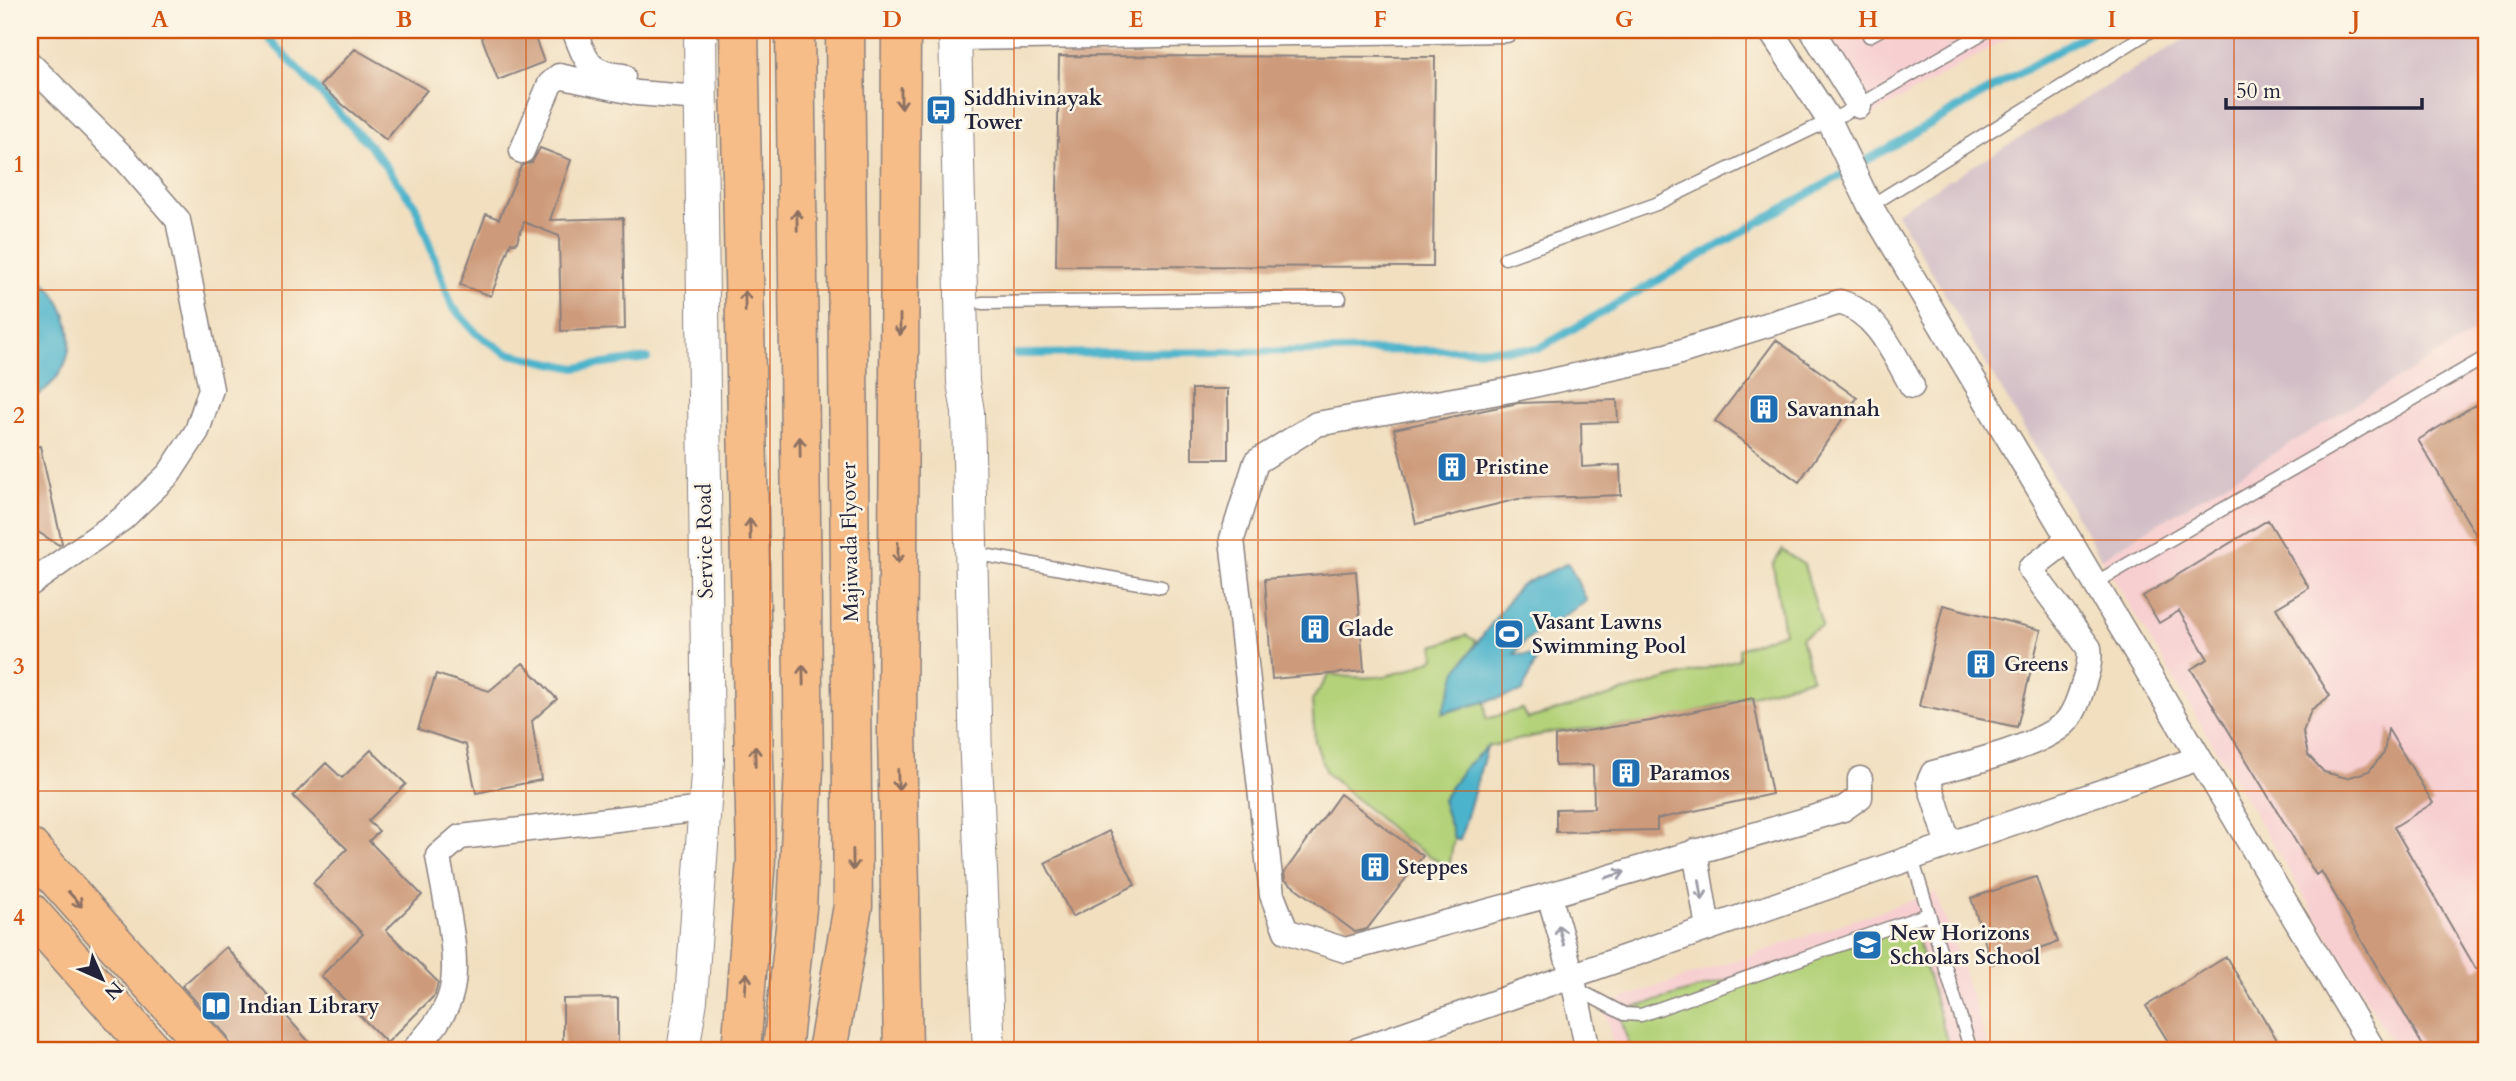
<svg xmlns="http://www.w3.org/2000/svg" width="2516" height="1081" viewBox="0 0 2516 1081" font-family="Cardo,serif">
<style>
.built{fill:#f7cfd1}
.industrial{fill:#d2bdc6}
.green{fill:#b3d279;stroke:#6a7a5a;stroke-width:2}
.water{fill:#4cb3cb;stroke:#376a83;stroke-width:2}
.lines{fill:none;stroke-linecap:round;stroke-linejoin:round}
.stream{stroke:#4cb3cb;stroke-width:8}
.building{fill:#cd9b7c}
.service-casing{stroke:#8a807e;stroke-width:15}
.minor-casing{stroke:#8a807e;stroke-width:27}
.tertiary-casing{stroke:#8a807e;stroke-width:34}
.primary-casing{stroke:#8a807e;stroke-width:41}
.trunk-casing{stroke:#8a807e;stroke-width:41}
.service{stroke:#fff;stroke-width:12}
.minor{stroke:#fff;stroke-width:24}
.tertiary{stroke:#fff;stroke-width:32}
.primary{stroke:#f7bd88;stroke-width:38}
.trunk{stroke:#f7bd88;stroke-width:38}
.oneway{stroke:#8c7062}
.oneway2{stroke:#9c9ca7}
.grid{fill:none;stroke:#d45411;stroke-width:2;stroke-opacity:0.55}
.labels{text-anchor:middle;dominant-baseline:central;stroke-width:5;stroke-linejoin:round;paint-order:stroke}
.poi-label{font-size:21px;font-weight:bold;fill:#22223b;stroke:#fcf5e5;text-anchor:start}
.street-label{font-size:21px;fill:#22223b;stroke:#fcf5e5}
.neatline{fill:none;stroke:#d45411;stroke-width:2.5}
.grid-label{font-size:23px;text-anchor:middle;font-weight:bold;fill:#d45411}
</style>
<rect width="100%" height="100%" fill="#fcf5e5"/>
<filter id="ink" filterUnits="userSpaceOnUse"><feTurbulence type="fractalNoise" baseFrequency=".0143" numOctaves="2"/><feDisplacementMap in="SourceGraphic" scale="14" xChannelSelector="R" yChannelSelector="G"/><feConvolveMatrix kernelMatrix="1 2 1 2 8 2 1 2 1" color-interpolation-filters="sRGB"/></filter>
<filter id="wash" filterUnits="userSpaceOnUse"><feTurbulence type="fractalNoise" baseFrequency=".00686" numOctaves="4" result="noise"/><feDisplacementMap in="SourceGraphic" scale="28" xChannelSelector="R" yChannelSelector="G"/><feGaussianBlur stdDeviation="1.57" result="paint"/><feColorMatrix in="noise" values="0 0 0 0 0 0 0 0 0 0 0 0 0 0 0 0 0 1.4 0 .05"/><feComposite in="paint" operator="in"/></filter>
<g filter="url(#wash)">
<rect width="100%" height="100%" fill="#f1dfc0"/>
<!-- built -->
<path class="built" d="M1799 30H2022L1861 122Z
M2486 325V1051H2397L2101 558Z
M1936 892 1990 1051H1615L1603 1005Z"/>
<!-- industrial -->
<path class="industrial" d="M2200 30H2486V325L2101 558 1896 212Z"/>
<!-- green -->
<path class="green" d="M1782 550 1804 565 1822 626 1801 637 1812 678 1659 722 1553 732 1487 747 1442 800 1454 838 1449 868 1403 839 1326 773 1315 741 1312 700 1330 674C1373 682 1396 677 1435 658L1434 646 1466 635 1476 641 1450 691 1443 713 1485 702 1486 719 1522 709 1527 719 1739 659V649L1784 632 1773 565Z
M1913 925 1950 1051H1631L1619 1012Z"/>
<!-- water -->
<path class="water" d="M30 269C77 304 89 367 30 400Z
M1568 563 1587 601 1526 640 1514 654 1538 656 1522 692 1442 713 1458 669 1519 586Z
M1487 747 1460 840 1454 838 1442 800 1464 768Z"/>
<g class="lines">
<!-- stream -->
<path class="stream" d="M261 30 372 148 415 205 452 306 476 333 506 353 575 368 647 358
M1016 354 1538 349 2094 30"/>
</g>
<g id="blocks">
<!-- building -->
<path class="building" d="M479 30H532L544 62 498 80Z
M355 49 427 90 386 140 320 86Z
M1059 56 1435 57 1433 267 1056 266Z
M540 148 571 160 550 220 623 218 625 329 561 331 559 236 524 222 516 244 511 242 491 296 460 285 486 214 499 219 521 166 532 162Z
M1776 340 1857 398 1799 482 1715 421Z
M1192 389H1228V459H1192Z
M1617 400 1618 422 1581 423 1582 467 1620 465 1621 495 1518 499 1416 524 1394 429 1518 403Z
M2475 405 2486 424V551L2418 440Z
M40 446 62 543 59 545 30 527V447Z
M2268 520 2309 588 2276 608 2330 696 2311 710 2303 732 2308 755 2324 772 2347 778 2369 771 2384 753 2388 729 2433 803 2394 827 2476 969 2486 962V1051H2426L2321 871 2316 875 2191 669 2208 659 2179 611 2159 623 2143 596Z
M1356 571 1364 671 1272 679 1265 579Z
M1943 605 2041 630 2017 727 1919 706Z
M523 663 557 699 532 721 541 780 476 793 466 745 418 729 436 674 489 691Z
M1753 698 1772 794 1657 819V830L1556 832V809L1594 808 1593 765 1555 766V736L1650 721Z
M371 750 406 784 368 821 379 831 369 841 422 895 386 930 438 982 435 995 387 1043 321 976 363 934 313 883 347 849 293 796 326 763 342 778Z
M1340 794 1423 856 1367 929 1355 932 1285 880 1284 873Z
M1109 831 1135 885 1072 917 1045 863Z
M2036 877 2058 942 1992 964 1971 898Z
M226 947 260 986 317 1051H232L227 1036 182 986Z
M2226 957 2284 1051H2174L2146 1006Z
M618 998V1051H563V999Z"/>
</g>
</g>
<g filter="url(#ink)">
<use href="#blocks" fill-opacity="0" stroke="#8a807e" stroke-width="2"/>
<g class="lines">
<!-- service casing -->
<g class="service-casing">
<path id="service" d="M1869 36 1880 30
M1870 206 2152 30
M1505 258 1656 204 1845 113 1988 30
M982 303 1340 298
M973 553 1161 587
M2095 583 2486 357
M1912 858 1971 1051
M1575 988 1624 1014 1641 1015 1928 914"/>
</g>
<!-- minor casing -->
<g class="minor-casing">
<path id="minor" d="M574 30C586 60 587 73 623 76
M1770 30 1829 120 1870 206 2374 1051
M1812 30 1859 106
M955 38 1506 30
M30 64 127 161 178 220 211 389 197 431 169 474 122 519 30 584
M522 151 550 84 559 76 637 93 700 98
M1860 779V797L1843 809 1549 895 1345 950 1286 931 1272 895 1232 539 1256 462 1317 424 1510 390 1667 356 1840 302C1878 314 1893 353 1912 386
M1949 845 1929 782 1933 773C1969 763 2030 749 2060 727 2073 719 2079 699 2083 685 2087 672 2091 662 2089 648L2030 569 2069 539
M1695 851 1708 928
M1549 895 1572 975 1588 1051
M413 1051C427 1035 443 1019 450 997 462 960 444 896 438 856L460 837 704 809
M1355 1051 2199 758"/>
</g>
<!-- tertiary casing -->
<g class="tertiary-casing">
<path id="tertiary" d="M955 30 963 382 968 412 976 759 989 1051
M683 1051 691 1000 708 760 700 30"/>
</g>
<!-- primary casing -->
<g class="primary-casing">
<path id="primary" d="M30 848 211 1051
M30 912 153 1051"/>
</g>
<!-- trunk casing -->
<g class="trunk-casing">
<path id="trunk" d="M739 30 756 860 741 1051
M901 30 897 731 903 1051
M782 1051 797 908 804 768 795 30
M827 1051 853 906 845 30"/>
</g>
<!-- service -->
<use href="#service" class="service"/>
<!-- minor -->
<use href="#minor" class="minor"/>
<!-- tertiary -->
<use href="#tertiary" class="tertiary"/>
<!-- primary -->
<use href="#primary" class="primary"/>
<!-- trunk -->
<use href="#trunk" class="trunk"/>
</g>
<!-- one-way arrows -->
<defs><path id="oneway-shaft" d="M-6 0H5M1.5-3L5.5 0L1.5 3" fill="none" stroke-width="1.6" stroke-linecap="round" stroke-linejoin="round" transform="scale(1.75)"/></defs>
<g class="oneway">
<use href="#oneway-shaft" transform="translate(901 98) rotate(90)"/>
<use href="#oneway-shaft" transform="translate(797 220) rotate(-91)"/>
<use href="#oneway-shaft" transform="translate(745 301) rotate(-91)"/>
<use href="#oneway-shaft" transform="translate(900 325) rotate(90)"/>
<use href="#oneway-shaft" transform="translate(800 447) rotate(-91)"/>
<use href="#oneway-shaft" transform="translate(750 529) rotate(-91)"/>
<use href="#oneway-shaft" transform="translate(898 553) rotate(90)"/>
<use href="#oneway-shaft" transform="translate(803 675) rotate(-91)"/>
<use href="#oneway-shaft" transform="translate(755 756) rotate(-91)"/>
<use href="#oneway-shaft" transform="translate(898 780) rotate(89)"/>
<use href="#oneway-shaft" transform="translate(853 860) rotate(89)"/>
<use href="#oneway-shaft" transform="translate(75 899) rotate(48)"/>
<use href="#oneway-shaft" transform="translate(746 983) rotate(-85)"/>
</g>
<g class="oneway2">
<use href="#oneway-shaft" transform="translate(1615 875) rotate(-17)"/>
<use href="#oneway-shaft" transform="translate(1701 890) rotate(81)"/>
<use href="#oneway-shaft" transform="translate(1561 935) rotate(-105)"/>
</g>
</g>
<!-- grid -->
<path class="grid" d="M282 30V1051M526 30V1051M770 30V1051M1014 30V1051M1258 30V1051M1502 30V1051M1746 30V1051M1990 30V1051M2234 30V1051M30 290H2486M30 540H2486M30 791H2486"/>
<!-- icons -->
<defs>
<g id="bus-square" transform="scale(1.575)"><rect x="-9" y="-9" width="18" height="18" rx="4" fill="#1f6fb2" stroke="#fcf5e5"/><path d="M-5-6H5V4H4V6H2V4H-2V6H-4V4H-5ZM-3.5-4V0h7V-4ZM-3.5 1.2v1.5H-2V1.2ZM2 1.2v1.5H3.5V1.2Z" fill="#fff"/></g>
<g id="building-square" transform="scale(1.575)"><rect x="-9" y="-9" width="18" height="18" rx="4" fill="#1f6fb2" stroke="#fcf5e5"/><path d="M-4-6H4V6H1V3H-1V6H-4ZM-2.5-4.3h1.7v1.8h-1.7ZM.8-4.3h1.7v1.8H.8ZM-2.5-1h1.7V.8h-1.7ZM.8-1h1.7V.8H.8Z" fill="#fff"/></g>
<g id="stadium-square" transform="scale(1.575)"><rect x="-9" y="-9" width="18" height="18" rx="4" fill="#1f6fb2" stroke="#fcf5e5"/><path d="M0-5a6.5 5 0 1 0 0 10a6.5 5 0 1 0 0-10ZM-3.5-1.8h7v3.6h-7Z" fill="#fff"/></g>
<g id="school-square" transform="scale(1.575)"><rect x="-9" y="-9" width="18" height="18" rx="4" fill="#1f6fb2" stroke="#fcf5e5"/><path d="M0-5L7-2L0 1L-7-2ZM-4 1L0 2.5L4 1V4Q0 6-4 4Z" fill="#fff"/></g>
<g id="library-square" transform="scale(1.575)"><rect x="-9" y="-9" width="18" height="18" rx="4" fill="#1f6fb2" stroke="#fcf5e5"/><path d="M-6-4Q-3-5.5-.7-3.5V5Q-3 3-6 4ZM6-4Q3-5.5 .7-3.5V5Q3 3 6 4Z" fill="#fff"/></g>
</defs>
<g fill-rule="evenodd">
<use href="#bus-square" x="941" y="110"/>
<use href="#building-square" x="1764" y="409"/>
<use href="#building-square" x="1452" y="467"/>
<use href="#building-square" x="1315" y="629"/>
<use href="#stadium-square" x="1509" y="634"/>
<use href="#building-square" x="1981" y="664"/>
<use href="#building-square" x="1626" y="773"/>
<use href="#building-square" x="1375" y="867"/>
<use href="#school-square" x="1867" y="945"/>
<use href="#library-square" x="216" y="1006"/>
</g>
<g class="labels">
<!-- poi labels -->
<g class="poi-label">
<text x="964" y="98">Siddhivinayak<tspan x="964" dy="24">Tower</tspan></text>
<text x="1787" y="409">Savannah</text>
<text x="1475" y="467">Pristine</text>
<text x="1532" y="622">Vasant Lawns<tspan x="1532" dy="24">Swimming Pool</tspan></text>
<text x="1338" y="629">Glade</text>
<text x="2004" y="664">Greens</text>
<text x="1649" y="773">Paramos</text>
<text x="1398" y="867">Steppes</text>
<text x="1890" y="933">New Horizons<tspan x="1890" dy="24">Scholars School</tspan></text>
<text x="239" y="1006">Indian Library</text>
</g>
<!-- street labels -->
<g class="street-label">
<text transform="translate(705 541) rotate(-91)">Service Road</text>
<text transform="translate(850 542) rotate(-91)">Majiwada Flyover</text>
</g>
</g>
<!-- margin -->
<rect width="2516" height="1081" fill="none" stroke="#fcf5e5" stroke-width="77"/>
<!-- north arrow -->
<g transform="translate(102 979) rotate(135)" stroke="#fcf5e5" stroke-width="5" paint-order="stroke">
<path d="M0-5L12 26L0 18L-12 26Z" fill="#22223b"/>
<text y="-10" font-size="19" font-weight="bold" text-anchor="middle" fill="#22223b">N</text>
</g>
<!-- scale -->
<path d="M2226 98v10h196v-10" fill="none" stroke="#22223b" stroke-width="3.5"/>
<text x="2236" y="98" font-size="21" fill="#22223b" stroke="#fcf5e5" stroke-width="5" paint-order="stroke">50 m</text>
<rect x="38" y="38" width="2440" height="1004" class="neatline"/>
<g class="grid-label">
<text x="160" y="27">A</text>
<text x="404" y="27">B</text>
<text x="648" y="27">C</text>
<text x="892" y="27">D</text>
<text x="1136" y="27">E</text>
<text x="1380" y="27">F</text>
<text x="1624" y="27">G</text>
<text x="1868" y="27">H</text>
<text x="2112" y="27">I</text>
<text x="2356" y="27">J</text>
<text x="19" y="172">1</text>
<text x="19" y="423">2</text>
<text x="19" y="674">3</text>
<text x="19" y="925">4</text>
</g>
</svg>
